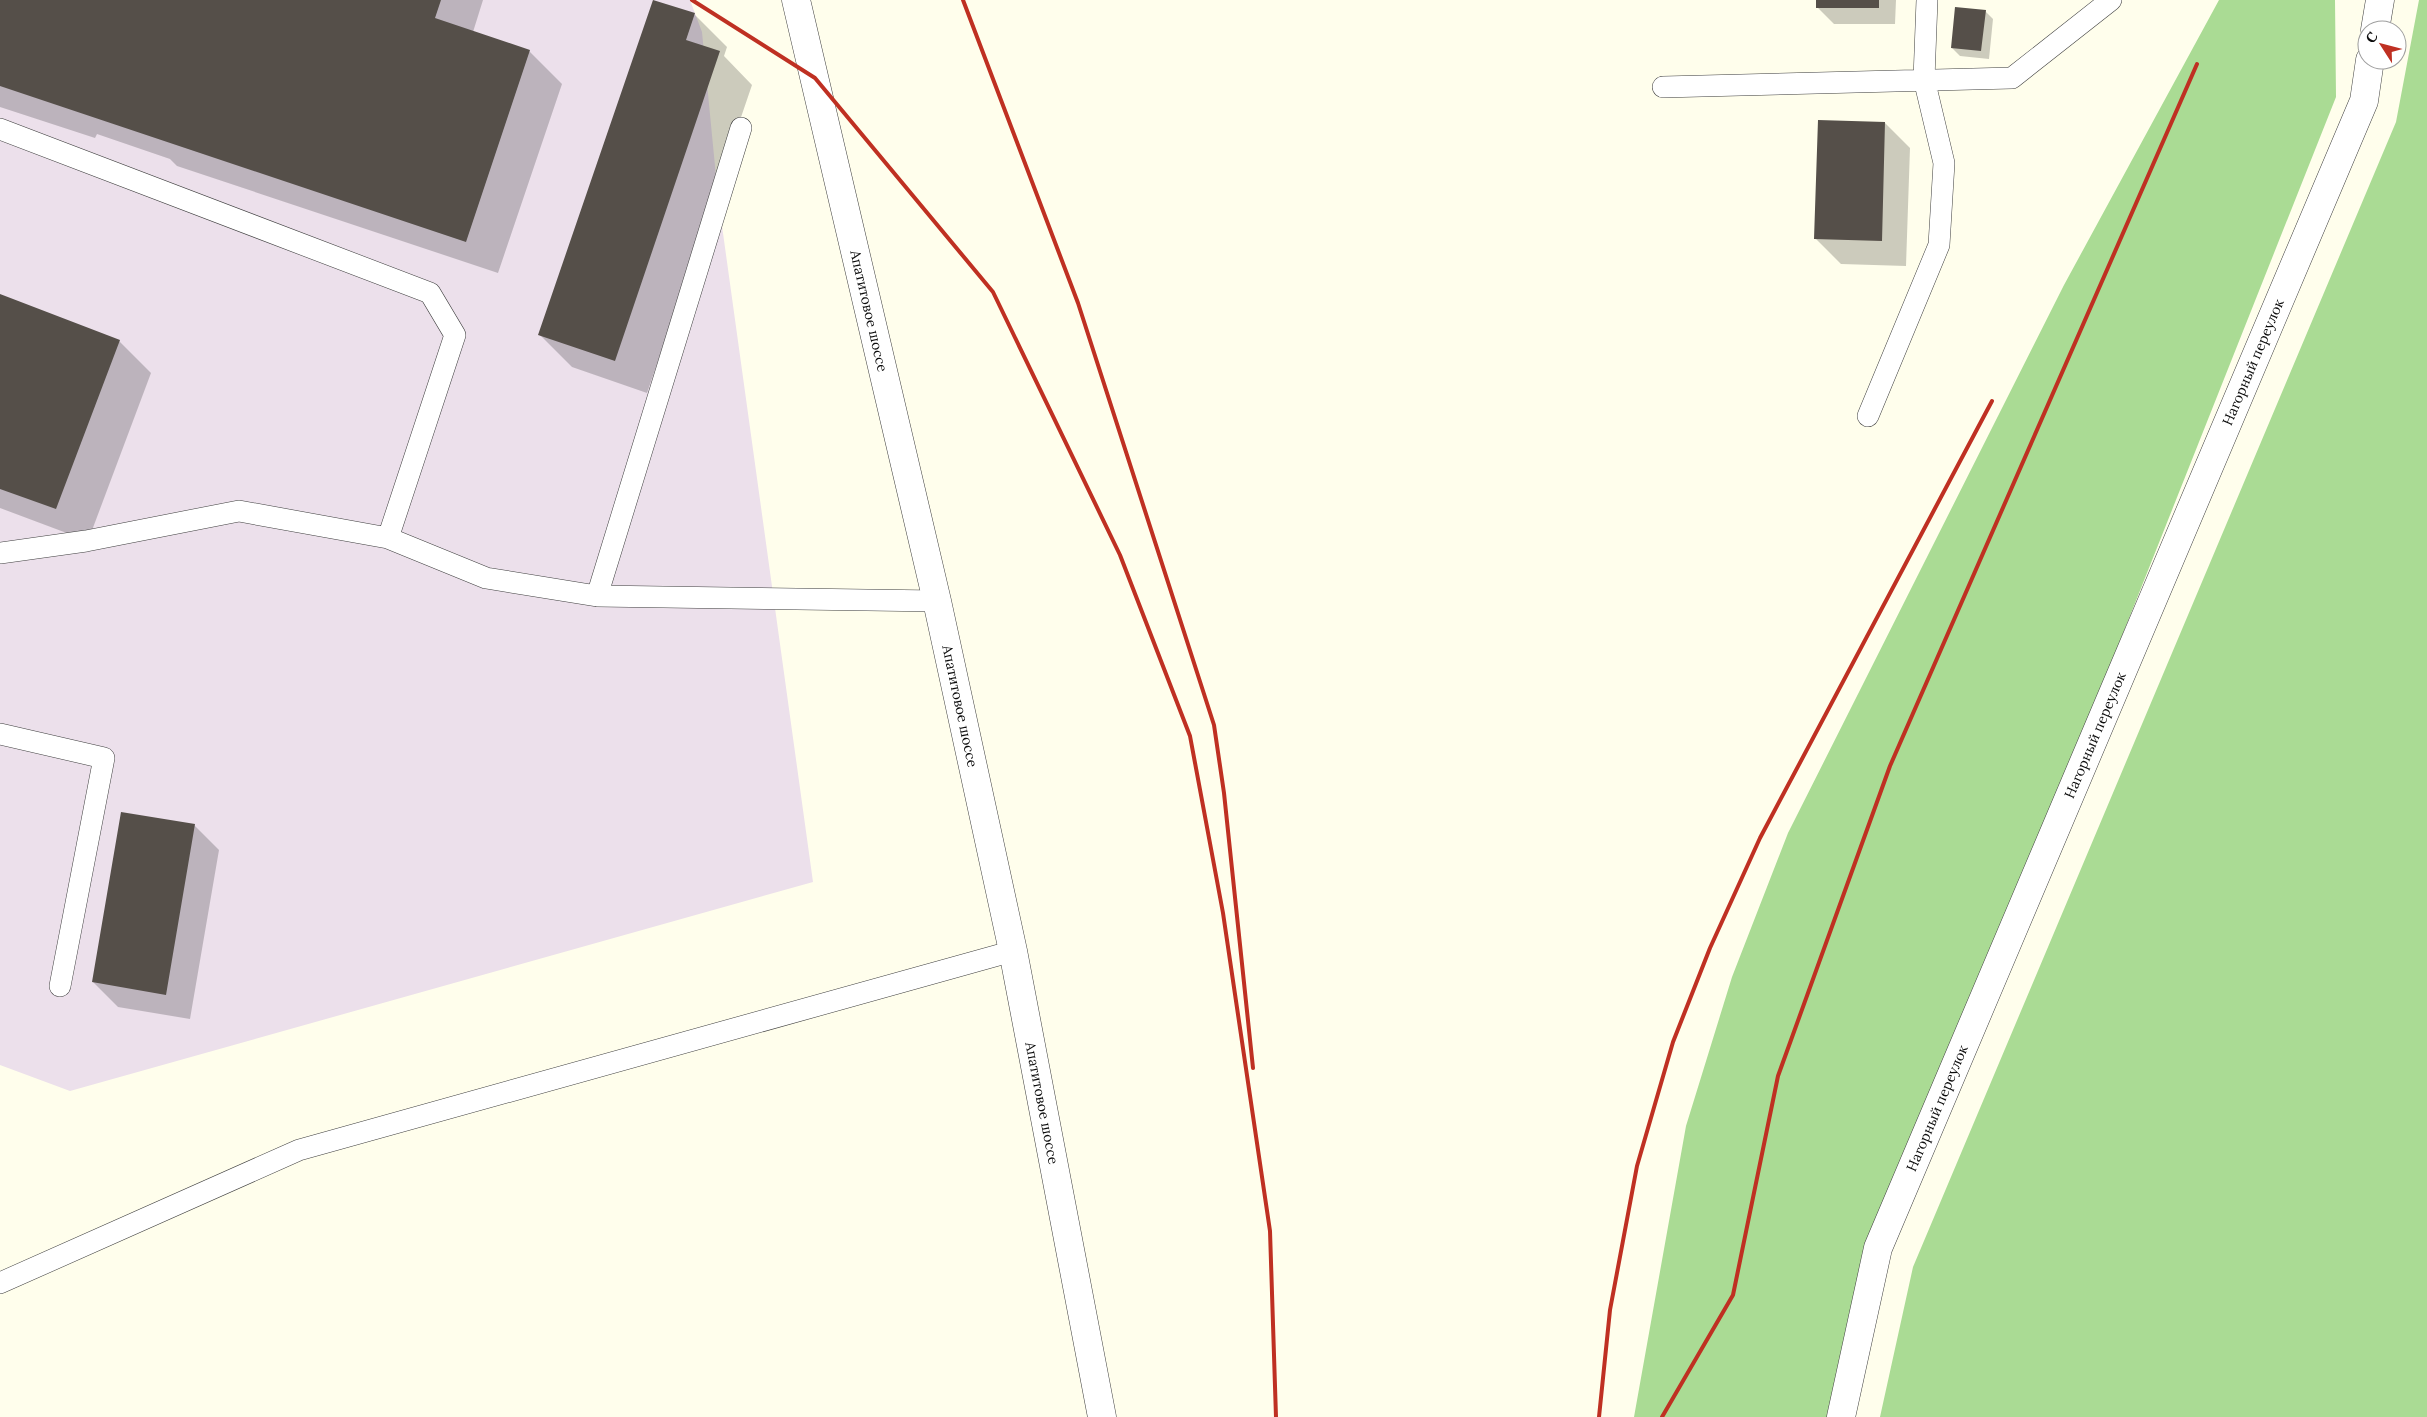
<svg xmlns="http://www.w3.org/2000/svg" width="2427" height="1417" viewBox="0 0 2427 1417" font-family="Lora,serif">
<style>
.industrial{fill:#ece0eb}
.forest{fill:#aadb94}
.shadow{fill:#0003}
.building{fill:#554f49}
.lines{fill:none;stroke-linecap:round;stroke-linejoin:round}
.service-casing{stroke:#3f3f3f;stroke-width:22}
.tertiary-casing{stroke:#3f3f3f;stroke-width:29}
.service{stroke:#fff;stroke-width:21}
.tertiary{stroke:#fff;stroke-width:28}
.rail{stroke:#bf3022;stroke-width:4}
.labels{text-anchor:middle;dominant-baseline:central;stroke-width:5;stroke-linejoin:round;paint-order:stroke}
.street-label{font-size:14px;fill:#0c0c0c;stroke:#fff}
</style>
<rect width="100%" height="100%" fill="#fffeec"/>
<!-- industrial -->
<path class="industrial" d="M0 0H690L702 32 718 197 813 882 70 1091 0 1065Z"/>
<!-- forest -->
<path class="forest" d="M2219 0H2335L2336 97 1896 1205 1850 1417H1634L1686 1126 1732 977 1788 833 2064 285Z
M2419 0H2427V1417H1880L1913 1267 2396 122Z"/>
<!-- shadow -->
<path class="shadow" d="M0 0H483L473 32 529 51 562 84 498 273 177 166 170 159 97 134 95 138 0 107Z
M1817 0H1896L1895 24H1834L1817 7Z
M1985 11 1993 19 1989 59 1960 56 1952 48Z
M694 14 727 47 724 56 752 85 647 393 572 367 540 335Z
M1885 123 1910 148 1906 266 1841 264 1816 239Z
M0 296 119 341 151 373 88 541 0 508Z
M194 825 219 850 190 1019 118 1007 93 982Z"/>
<!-- building -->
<path class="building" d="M0 0H441L435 18 530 50 466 242 0 86Z
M653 0 695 13 686 40 720 51 615 361 538 335Z
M1816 0H1879V8H1816Z
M1955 7 1986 10 1981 51 1951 48Z
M1818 120 1885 122 1882 241 1814 239Z
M0 294 120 340 56 509 0 489Z
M121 812 195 824 166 995 92 982Z"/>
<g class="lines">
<!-- service casing -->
<g class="service-casing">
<path id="service" d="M1663 87 2012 78 2111 0
M0 129 430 293 455 335 388 538
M1868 416 1939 245 1944 163 1924 79 1927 0
M0 553 86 541 239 511 388 538 486 578 597 596 937 601
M597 596 741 128
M0 734 104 758 60 986
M0 1283 299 1150 1013 951"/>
</g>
<!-- tertiary casing -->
<g class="tertiary-casing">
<path id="tertiary" d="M796 0 937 601 1013 951 1102 1417
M2375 30 2380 0
M1841 1417 1878 1248 2364 101 2370 60"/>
</g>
<!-- service -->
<use href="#service" class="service"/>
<!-- tertiary -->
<use href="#tertiary" class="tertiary"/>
<!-- rail -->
<path class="rail" d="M692 0 815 78 993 292 1120 555 1190 736 1223 913 1270 1231 1276 1417
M963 0 1078 303 1214 725 1224 793 1253 1068
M1599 1417 1610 1310 1637 1166 1673 1042 1710 948 1760 838 1992 401
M1662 1417 1733 1295 1778 1076 1890 766 2197 64"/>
</g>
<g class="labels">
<!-- street labels -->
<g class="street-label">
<text transform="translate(869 311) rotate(77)">Апатитовое шоссе</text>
<text transform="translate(2253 362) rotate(-67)">Нагорный переулок</text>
<text transform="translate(960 706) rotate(78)">Апатитовое шоссе</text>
<text transform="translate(2095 735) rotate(-67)">Нагорный переулок</text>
<text transform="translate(1042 1103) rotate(79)">Апатитовое шоссе</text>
<text transform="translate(1937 1108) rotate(-67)">Нагорный переулок</text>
</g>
</g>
<!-- north arrow -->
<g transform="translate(2382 45) rotate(306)"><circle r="24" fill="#ffffff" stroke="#9e9e9e"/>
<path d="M0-4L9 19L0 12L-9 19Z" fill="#bf3022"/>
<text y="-8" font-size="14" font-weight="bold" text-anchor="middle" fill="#0c0c0c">С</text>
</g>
</svg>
